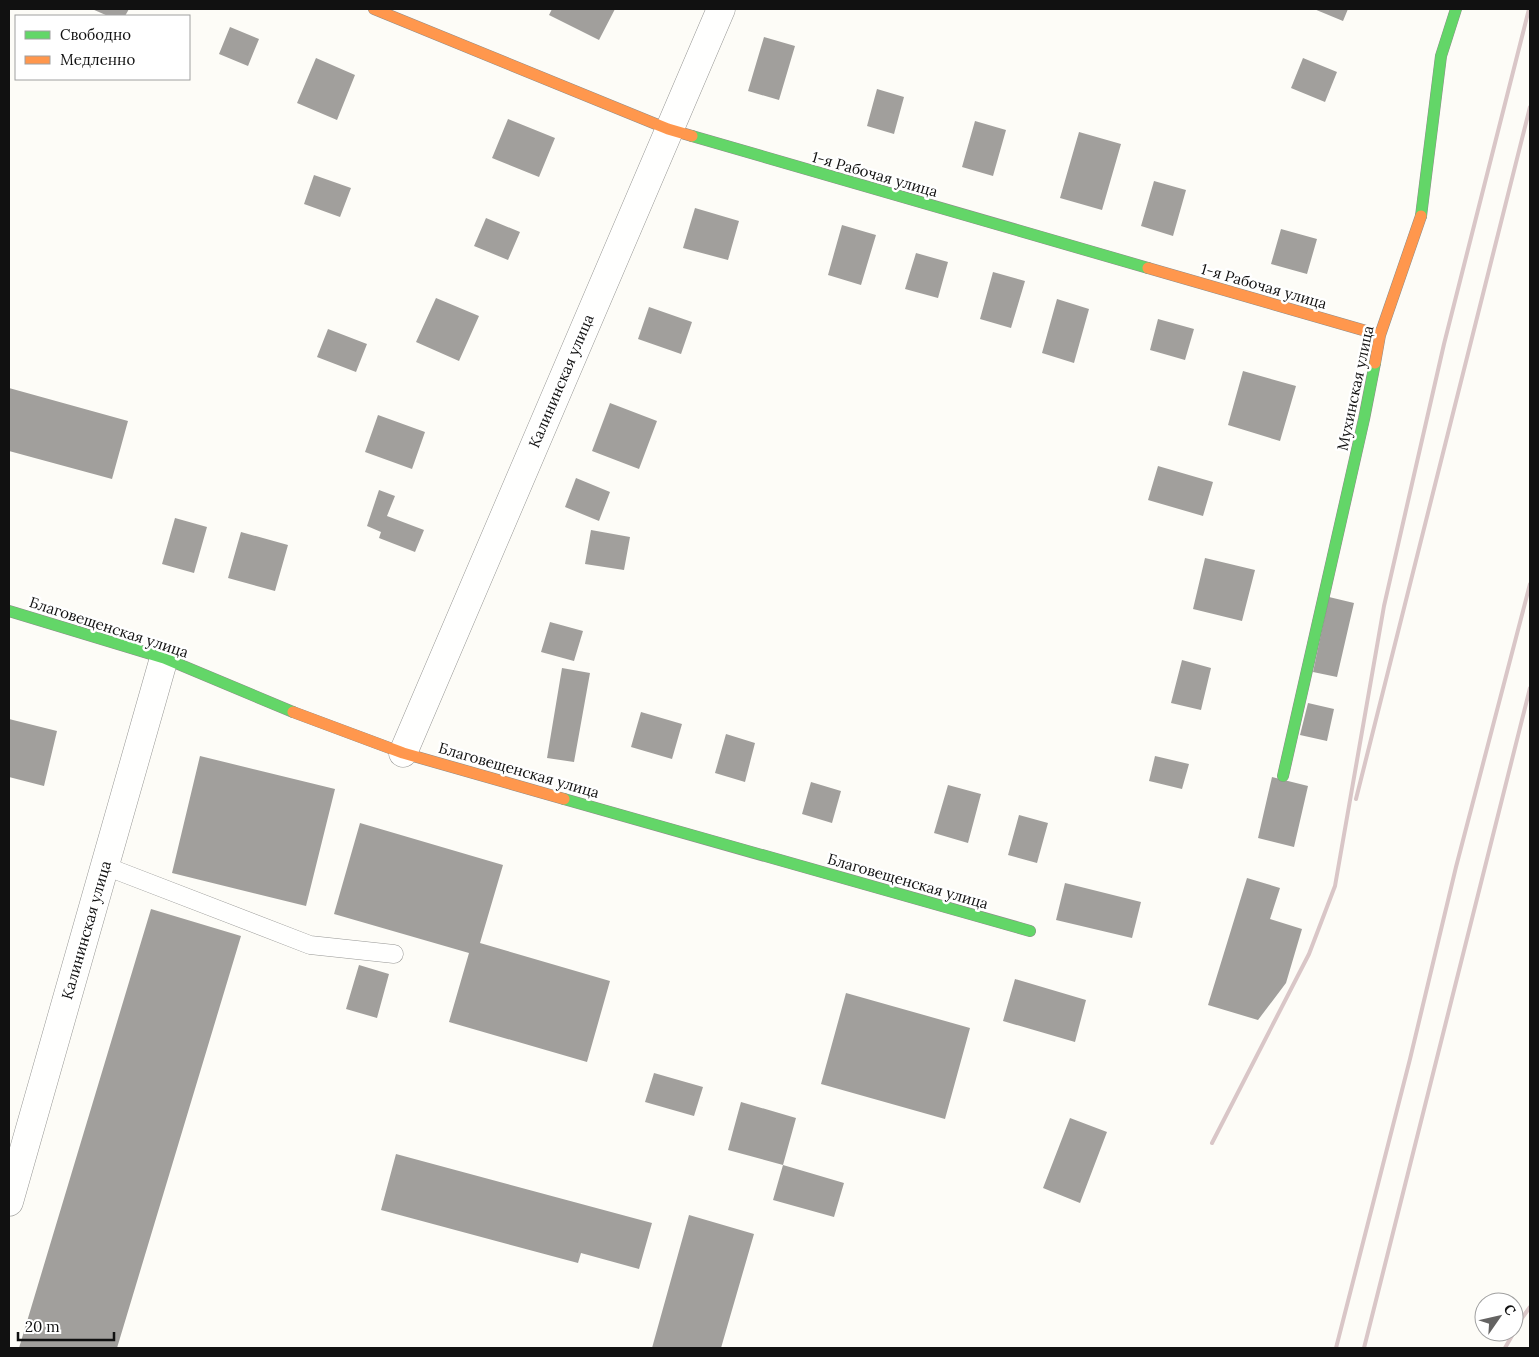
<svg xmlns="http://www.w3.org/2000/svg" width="1539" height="1357" viewBox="0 0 1539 1357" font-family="Lora,serif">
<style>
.building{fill:#a19f9c}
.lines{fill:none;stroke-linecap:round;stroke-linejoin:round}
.lane-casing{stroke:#979795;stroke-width:19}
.street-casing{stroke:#979795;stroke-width:29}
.fast-casing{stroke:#8e8d8b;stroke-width:12}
.slow-casing{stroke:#8e8d8b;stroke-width:12}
.lane{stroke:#fffffe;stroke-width:18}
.street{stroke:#fffffe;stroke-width:28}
.fast{stroke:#63d668;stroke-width:11}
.slow{stroke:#ff974d;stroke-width:11}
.rail{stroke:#d9c6c7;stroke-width:4}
.labels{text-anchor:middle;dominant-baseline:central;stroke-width:5;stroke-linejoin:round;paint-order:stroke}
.street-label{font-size:15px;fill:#111;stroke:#fff}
</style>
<rect width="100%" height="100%" fill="#fdfcf7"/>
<!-- building -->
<path class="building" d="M92 9H129L125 16H108Z
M552 9H615L599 40 549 15Z
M1314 9H1348L1343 21Z
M230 27 259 39 248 66 219 54Z
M764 37 795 46 779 100 748 91Z
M316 58 355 75 337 120 297 103Z
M1303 58 1337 72 1325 102 1291 88Z
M877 89 904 97 894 134 867 126Z
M508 119 555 138 539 177 492 158Z
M975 121 1006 130 993 176 962 167Z
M1079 132 1121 144 1102 210 1060 198Z
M314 175 351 188 340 217 304 204Z
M1154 181 1186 190 1173 236 1141 226Z
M695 208 739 221 728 260 683 248Z
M486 218 520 232 508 260 474 246Z
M842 225 876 235 861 285 828 275Z
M1281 229 1317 239 1307 274 1271 264Z
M916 253 948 262 938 298 905 289Z
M993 272 1025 281 1011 328 980 319Z
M436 298 479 316 459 361 416 342Z
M1057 299 1089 309 1074 363 1042 353Z
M649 307 692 322 681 354 638 339Z
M1158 319 1194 329 1185 360 1150 350Z
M328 329 367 344 356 372 317 357Z
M1243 371 1296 386 1280 441 1228 425Z
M9 388 128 421 112 479 9 451Z
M610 403 657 421 639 469 592 451Z
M378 415 425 432 412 469 365 452Z
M1158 466 1213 482 1203 516 1148 500Z
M576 478 610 492 599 521 565 507Z
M379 490 395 496 387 516 424 530 415 552 379 538 381 532 367 526Z
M175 518 207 527 194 573 162 564Z
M591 530 630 537 624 570 585 564Z
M241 532 288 545 275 591 228 578Z
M1205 558 1255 570 1242 621 1193 609Z
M1329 597 1354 603 1337 677 1313 672Z
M550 622 583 631 574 661 541 652Z
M1182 660 1211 668 1201 710 1171 703Z
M562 668 590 673 574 762 547 758Z
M1308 703 1334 709 1327 741 1300 735Z
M641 712 682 724 672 759 631 747Z
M9 719 57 731 44 786 9 777Z
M726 734 755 743 745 782 715 773Z
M200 756 335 789 306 906 172 873Z
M1155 756 1189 764 1182 789 1149 781Z
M1272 777 1308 786 1294 847 1258 838Z
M811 782 841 791 832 823 802 814Z
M948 785 981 794 968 843 934 833Z
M1019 815 1048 823 1037 863 1008 855Z
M360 823 503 865 480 943 610 981 587 1062 449 1022 469 953 334 914Z
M1247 878 1280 888 1270 919 1302 929 1286 983 1258 1020 1208 1005Z
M1065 883 1141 902 1132 938 1056 920Z
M151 909 241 936 117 1348H19Z
M359 965 389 974 377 1018 346 1009Z
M1015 979 1086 1000 1075 1042 1003 1021Z
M846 993 970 1028 945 1119 821 1084Z
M654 1073 703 1087 694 1116 645 1102Z
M741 1102 796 1118 783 1165 728 1150Z
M1070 1118 1107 1132 1080 1203 1043 1188Z
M396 1154 652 1223 639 1269 581 1253 578 1263 381 1210Z
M783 1165 844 1183 834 1217 773 1200Z
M689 1215 754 1234 721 1348H652Z"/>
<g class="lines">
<!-- lane casing -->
<g class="lane-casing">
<path id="lane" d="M105 866 310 945 394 954"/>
</g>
<!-- street casing -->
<g class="street-casing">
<path id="street" d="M403 753 721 9
M9 1202 164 658"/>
</g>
<!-- fast casing -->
<g class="fast-casing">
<path id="fast" d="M692 136 1148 268
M1421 216 1441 56 1456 9
M9 611 164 658 293 712
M1283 776 1364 419 1375 363
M564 799 1030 931"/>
</g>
<!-- slow casing -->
<g class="slow-casing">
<path id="slow" d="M374 9 668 129 692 136
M1148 268 1380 335
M1375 363 1380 335 1421 216
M293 712 403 753 564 799"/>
</g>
<!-- lane -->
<use href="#lane" class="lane"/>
<!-- street -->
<use href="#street" class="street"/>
<!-- fast -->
<use href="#fast" class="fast"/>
<!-- slow -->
<use href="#slow" class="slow"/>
<!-- rail -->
<path class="rail" d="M1356 799 1530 107
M1212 1143 1309 954 1335 886 1384 606 1444 344 1529 9
M1336 1348 1410 1059 1456 867 1530 584
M1364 1348 1530 688
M1505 1348 1522 1318 1530 1307"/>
</g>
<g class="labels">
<!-- street labels -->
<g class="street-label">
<text transform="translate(875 174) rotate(16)">1-я Рабочая улица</text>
<text transform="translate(1264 286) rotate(16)">1-я Рабочая улица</text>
<text transform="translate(561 381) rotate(-67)">Калининская улица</text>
<text transform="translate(1355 388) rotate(-78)">Мухинская улица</text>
<text transform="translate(109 627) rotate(18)">Благовещенская улица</text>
<text transform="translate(519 770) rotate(16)">Благовещенская улица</text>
<text transform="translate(908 881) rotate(16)">Благовещенская улица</text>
<text transform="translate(86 930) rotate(-74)">Калининская улица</text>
</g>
</g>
<!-- border -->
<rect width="1539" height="1357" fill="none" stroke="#111111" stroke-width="20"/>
<!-- legend -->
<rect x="15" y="15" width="175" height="65" fill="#ffffff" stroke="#a0a0a0"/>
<rect x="25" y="31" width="25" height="8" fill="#63d668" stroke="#a0a0a0"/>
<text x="60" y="40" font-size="15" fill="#111111">Свободно</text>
<rect x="25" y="56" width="25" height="8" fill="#ff974d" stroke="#a0a0a0"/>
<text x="60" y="65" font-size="15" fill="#111111">Медленно</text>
<!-- north arrow -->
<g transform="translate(1499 1317) rotate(56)"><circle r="24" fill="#ffffff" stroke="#a0a0a0"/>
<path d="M0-4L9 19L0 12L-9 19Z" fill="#646362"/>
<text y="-8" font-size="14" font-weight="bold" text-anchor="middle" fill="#111111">С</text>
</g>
<!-- scale -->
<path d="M18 1332v8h96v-8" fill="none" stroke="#111111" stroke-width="2.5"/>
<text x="25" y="1332" font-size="15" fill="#111111" stroke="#ffffff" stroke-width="4" paint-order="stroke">20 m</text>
</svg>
